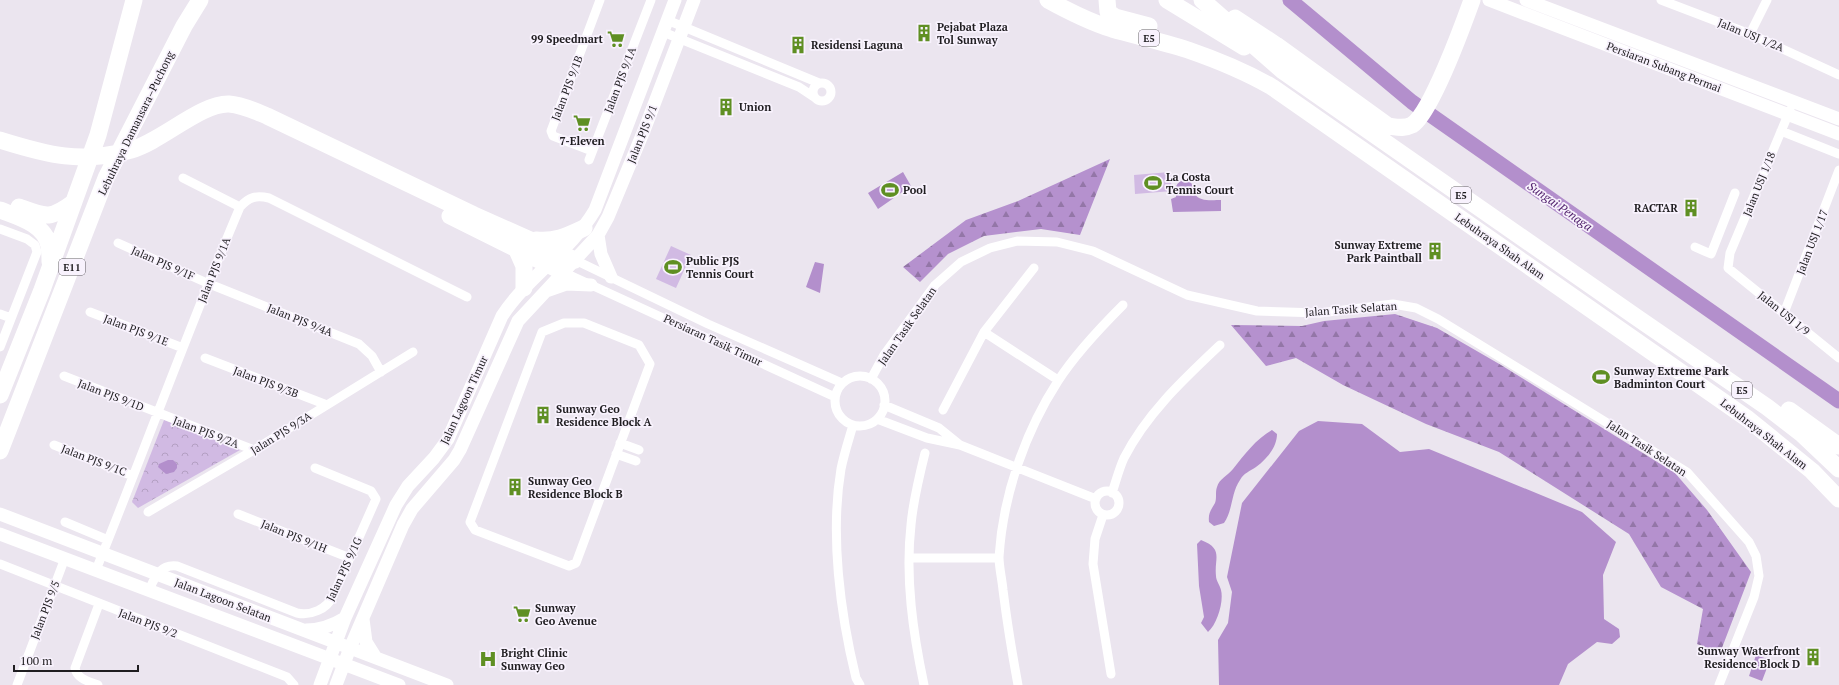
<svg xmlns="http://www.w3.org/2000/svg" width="1839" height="685" viewBox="0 0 1839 685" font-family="'PT Serif',serif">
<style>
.forest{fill:url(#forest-firs)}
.park{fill:url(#park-crowns)}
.pitch{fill:#d1bae3}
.water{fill:#b38fcc}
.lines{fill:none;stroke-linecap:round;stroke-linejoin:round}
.river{stroke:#b38fcc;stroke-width:15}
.street{stroke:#fff;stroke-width:9}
.secondary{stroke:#fff;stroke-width:13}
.highway{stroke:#fff;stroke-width:17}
.labels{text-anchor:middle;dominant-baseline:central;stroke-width:3.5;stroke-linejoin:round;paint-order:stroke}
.shield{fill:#f8f2fd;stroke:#605d62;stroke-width:1}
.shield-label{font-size:10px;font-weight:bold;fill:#1f1d20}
.poi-label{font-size:11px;font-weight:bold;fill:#1f1d20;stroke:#f8f2fd;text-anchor:start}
.street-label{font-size:11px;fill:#1f1d20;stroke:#f8f2fd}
.water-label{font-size:12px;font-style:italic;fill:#54256f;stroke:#f8f2fd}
</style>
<defs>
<pattern id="forest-firs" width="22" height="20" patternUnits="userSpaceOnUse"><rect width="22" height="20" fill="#b591ce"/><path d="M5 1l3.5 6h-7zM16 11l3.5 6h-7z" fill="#9376a7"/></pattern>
<pattern id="park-crowns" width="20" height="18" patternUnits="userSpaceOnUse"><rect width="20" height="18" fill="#d1bae3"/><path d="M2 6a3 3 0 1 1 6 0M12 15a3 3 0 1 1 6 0" fill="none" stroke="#b39fc2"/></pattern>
</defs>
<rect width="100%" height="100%" fill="#ebe5ef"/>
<!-- forest -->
<path class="forest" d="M1110 159 1080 235 1041 229 984 236 948 254 920 282 903 267 966 220 1018 201Z
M1395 314 1437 328 1501 365 1675 473 1707 510 1751 572 1720 653 1697 644 1703 609 1661 587 1629 534 1499 452 1426 424 1343 385 1296 358 1266 366 1231 325 1302 326 1324 321Z"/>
<!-- park -->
<path class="park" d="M164 420 240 450 138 508 132 502Z"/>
<!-- pitch -->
<path class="pitch" d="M1170 172 1172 191 1135 194 1134 175Z
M671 246 691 255 676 288 656 279Z"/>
<!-- water -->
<path class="water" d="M903 172 911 186 878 209 868 193Z
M1185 180 1190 181C1193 185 1193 190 1195 194 1199 202 1213 200 1221 200V211L1173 212 1171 199 1176 197C1175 188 1175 182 1185 180Z
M815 262 824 264 820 293 806 287Z
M1318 421 1362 424 1400 452 1429 449 1582 512 1616 542 1603 575 1604 619 1619 629 1620 637 1612 644 1597 642 1568 664 1559 685H1219L1218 640 1228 623 1232 592 1227 577 1242 503 1299 431Z
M1272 430 1277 434C1277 447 1267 459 1256 467 1250 471 1244 473 1240 480 1231 493 1233 510 1224 523L1214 526 1209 522C1208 513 1211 510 1215 503 1217 498 1215 492 1217 487 1219 479 1227 476 1233 469 1244 455 1256 439 1272 430Z
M168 460H173L177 464V468L174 472 166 474 158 467 159 464Z
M1201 540C1224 549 1214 558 1216 576 1216 581 1220 585 1221 590 1224 602 1217 624 1208 632L1201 623 1204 617 1199 586 1197 544Z
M1756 655 1770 660 1762 681 1749 676Z"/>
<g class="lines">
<!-- river -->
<path class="river" d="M1290 0 1412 102 1839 401"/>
<!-- street -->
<path class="street" d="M1661 0 1750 34 1839 75
M667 20 819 83
M663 32 799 87 814 97
M1750 34 1767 0
M813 92a9 9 0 1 1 18 0a9 9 0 1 1-18 0Z
M1790 110 1730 253 1728 268 1839 358
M1781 131 1839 154
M592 151 553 136 551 131 600 0
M589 160 651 0
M183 178 240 207
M0 229 27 239 35 245 37 252 0 347
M118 243 207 283 359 344 372 356 381 372
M1695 247 1711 254 1735 193
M575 260 708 324 842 383
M563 272 835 397
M90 312 183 348
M1784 313 1839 170
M0 314 11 318
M564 323H584L639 345 650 364 576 563 569 566 475 530 470 522 542 332Z
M984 332 1058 380
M205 358 327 405
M64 376 254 450
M835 401a25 25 0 1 1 50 0a25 25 0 1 1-50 0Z
M871 379 884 355 935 285 961 262 990 248 1017 241 1057 242 1093 251 1187 295 1257 311 1320 313 1393 304 1416 308 1438 319 1687 472 1749 542 1756 556 1759 576 1754 597 1719 685
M884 405 939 428 960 445
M943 410 984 332 1034 268
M877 419 927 438 960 445 1096 499
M853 425C849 439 844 454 841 469 830 534 840 613 856 678L860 685
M620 443 639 450
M54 445 133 476
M616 454 636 461
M1095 503a12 12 0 1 1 24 0a12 12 0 1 1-24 0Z
M1112 493C1116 481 1119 469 1124 458 1147 413 1184 379 1220 345
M148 512 254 450 413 352
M238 514 350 558
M1103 515 1095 539 1093 564 1111 674
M65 522 108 540
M910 558H999
M0 564 287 677 294 685
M96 570C145 449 189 327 240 207 249 197 256 195 269 198L467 297
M149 590C155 577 160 564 177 566L297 613C311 616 327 609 333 596L376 499 371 491 315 468
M17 685 65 558
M98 685C88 681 77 679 75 668L99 604
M924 685C913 633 905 578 911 525 913 501 919 477 925 453
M1018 685C1012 653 1007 622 1003 590 1002 579 999 567 999 557 1003 495 1025 432 1058 381 1076 353 1100 328 1123 305"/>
<!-- secondary -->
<path class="secondary" d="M1489 0 1839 134
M1526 0 1839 119
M598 235 601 254 611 277
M546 291 566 284 591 285
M0 514 447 685
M0 534 399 685
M363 619 366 642 376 658
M306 630C321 630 332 626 345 618
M320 685 345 618 396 505 408 486 434 458 448 439 502 316C528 276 570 252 595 210L675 0
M336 685 350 648 403 525 412 509 454 460 460 450 518 321 598 235 608 217 645 128 694 0"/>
<!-- highway -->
<path class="highway" d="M1048 0C1068 11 1090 22 1112 29 1137 36 1163 42 1188 50 1217 60 1246 72 1272 87L1748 419 1812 471 1839 499
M1107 0 1108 12 1115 17 1149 26
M1167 0 1244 47
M1202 0 1283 71 1639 319 1767 407 1802 434 1839 469
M1235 18 1276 45 1388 126C1397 127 1404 129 1412 125 1431 113 1463 25 1472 0
M0 140C48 155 81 164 131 150 162 141 201 103 229 104 243 105 255 111 267 116L474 215 575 260
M19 207C46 217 50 220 74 202
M0 210C18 217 45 224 49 246 50 251 50 257 50 262
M450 216 563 272
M536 240C555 242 567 236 584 228
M516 248 524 266V288
M0 395 42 290 98 135 134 0
M1789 410 1839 446
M0 451 106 178 184 26 200 0"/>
</g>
<!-- icons -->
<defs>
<g id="building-bare" transform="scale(1.38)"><path d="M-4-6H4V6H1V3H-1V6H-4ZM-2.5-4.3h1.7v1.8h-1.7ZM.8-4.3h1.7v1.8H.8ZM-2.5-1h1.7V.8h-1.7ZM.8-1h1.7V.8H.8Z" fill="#5f8f23" stroke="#f8f2fd" stroke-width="2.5" paint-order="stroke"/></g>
<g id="supermarket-bare" transform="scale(1.38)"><path d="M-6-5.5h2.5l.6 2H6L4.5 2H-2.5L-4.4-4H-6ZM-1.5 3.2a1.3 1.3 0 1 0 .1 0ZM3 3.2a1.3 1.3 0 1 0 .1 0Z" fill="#5f8f23" stroke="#f8f2fd" stroke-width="2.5" paint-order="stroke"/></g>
<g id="stadium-bare" transform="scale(1.38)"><path d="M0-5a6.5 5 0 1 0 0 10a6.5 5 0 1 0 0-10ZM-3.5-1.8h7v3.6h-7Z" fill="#5f8f23" stroke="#f8f2fd" stroke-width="2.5" paint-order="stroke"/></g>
<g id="hospital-bare" transform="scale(1.38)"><path d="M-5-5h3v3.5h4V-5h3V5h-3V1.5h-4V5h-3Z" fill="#5f8f23" stroke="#f8f2fd" stroke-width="2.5" paint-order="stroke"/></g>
</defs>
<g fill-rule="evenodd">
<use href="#building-bare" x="924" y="33"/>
<use href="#supermarket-bare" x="616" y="39"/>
<use href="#building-bare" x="798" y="45"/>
<use href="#building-bare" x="726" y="107"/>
<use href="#supermarket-bare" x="582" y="123"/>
<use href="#stadium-bare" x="1153" y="183"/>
<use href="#stadium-bare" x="890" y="190"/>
<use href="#building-bare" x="1691" y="208"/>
<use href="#building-bare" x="1435" y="251"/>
<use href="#stadium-bare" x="673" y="267"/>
<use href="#stadium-bare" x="1601" y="377"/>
<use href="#building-bare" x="543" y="415"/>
<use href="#building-bare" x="515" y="487"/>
<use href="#supermarket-bare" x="522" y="614"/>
<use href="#building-bare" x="1813" y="657"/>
<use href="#hospital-bare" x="488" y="659"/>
</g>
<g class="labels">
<!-- shield labels -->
<g class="shield">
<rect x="1139" y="30" width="20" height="16" rx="3"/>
<rect x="1451" y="187" width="20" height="16" rx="3"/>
<rect x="59" y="259" width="26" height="16" rx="3"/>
<rect x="1732" y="382" width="20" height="16" rx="3"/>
</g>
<g class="shield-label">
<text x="1149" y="38">E5</text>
<text x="1461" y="195">E5</text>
<text x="72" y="267">E11</text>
<text x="1742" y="390">E5</text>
</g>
<!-- poi labels -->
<g class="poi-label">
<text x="937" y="27">Pejabat Plaza<tspan x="937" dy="13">Tol Sunway</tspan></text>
<text x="603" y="39" text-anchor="end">99 Speedmart</text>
<text x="811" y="45">Residensi Laguna</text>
<text x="739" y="107">Union</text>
<text x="582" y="141" text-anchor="middle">7-Eleven</text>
<text x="1166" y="177">La Costa<tspan x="1166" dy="13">Tennis Court</tspan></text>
<text x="903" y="190">Pool</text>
<text x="1678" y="208" text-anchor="end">RACTAR</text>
<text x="1422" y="245" text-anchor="end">Sunway Extreme<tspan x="1422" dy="13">Park Paintball</tspan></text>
<text x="686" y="261">Public PJS<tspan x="686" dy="13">Tennis Court</tspan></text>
<text x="1614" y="371">Sunway Extreme Park<tspan x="1614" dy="13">Badminton Court</tspan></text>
<text x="556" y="409">Sunway Geo<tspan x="556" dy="13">Residence Block A</tspan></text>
<text x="528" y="481">Sunway Geo<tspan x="528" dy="13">Residence Block B</tspan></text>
<text x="535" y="608">Sunway<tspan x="535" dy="13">Geo Avenue</tspan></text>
<text x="1800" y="651" text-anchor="end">Sunway Waterfront<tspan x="1800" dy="13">Residence Block D</tspan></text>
<text x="501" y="653">Bright Clinic<tspan x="501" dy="13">Sunway Geo</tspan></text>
</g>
<!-- street labels -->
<g class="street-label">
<text transform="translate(1751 35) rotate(22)">Jalan USJ 1/2A</text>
<text transform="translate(1664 67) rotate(21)">Persiaran Subang Permai</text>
<text transform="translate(620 80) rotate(-69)">Jalan PJS 9/1A</text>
<text transform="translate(567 88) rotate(-69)">Jalan PJS 9/1B</text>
<text transform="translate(136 123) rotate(-64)">Lebuhraya Damansara–Puchong</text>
<text transform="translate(642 134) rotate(-68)">Jalan PJS 9/1</text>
<text transform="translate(1759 184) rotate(-68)">Jalan USJ 1/18</text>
<text transform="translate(1812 242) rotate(-69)">Jalan USJ 1/17</text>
<text transform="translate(1500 246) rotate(35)">Lebuhraya Shah Alam</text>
<text transform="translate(163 263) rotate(24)">Jalan PJS 9/1F</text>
<text transform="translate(214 270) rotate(-68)">Jalan PJS 9/1A</text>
<text transform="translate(1351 309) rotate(-4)">Jalan Tasik Selatan</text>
<text transform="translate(1784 313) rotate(39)">Jalan USJ 1/9</text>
<text transform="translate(300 320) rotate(22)">Jalan PJS 9/4A</text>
<text transform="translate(907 326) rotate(-55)">Jalan Tasik Selatan</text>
<text transform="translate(136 330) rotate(21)">Jalan PJS 9/1E</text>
<text transform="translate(713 340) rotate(25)">Persiaran Tasik Timur</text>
<text transform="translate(266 382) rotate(21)">Jalan PJS 9/3B</text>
<text transform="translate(111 395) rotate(21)">Jalan PJS 9/1D</text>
<text transform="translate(464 400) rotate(-65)">Jalan Lagoon Timur</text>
<text transform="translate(206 432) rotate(21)">Jalan PJS 9/2A</text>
<text transform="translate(281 433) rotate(-32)">Jalan PJS 9/3A</text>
<text transform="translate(1764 434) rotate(38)">Lebuhraya Shah Alam</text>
<text transform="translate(1647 448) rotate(33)">Jalan Tasik Selatan</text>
<text transform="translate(94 460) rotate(21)">Jalan PJS 9/1C</text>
<text transform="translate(294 536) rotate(22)">Jalan PJS 9/1H</text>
<text transform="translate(344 569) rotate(-65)">Jalan PJS 9/1G</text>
<text transform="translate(223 600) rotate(21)">Jalan Lagoon Selatan</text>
<text transform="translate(45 610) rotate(-69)">Jalan PJS 9/5</text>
<text transform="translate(148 623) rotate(21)">Jalan PJS 9/2</text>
</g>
<!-- water labels -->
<g class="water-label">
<text transform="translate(1560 206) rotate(35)">Sungai Penaga</text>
</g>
</g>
<!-- scale -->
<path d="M14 665v6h124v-6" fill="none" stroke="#1f1d20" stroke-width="2"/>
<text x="20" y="665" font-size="12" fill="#1f1d20" stroke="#f8f2fd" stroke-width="3" paint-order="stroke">100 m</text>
</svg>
